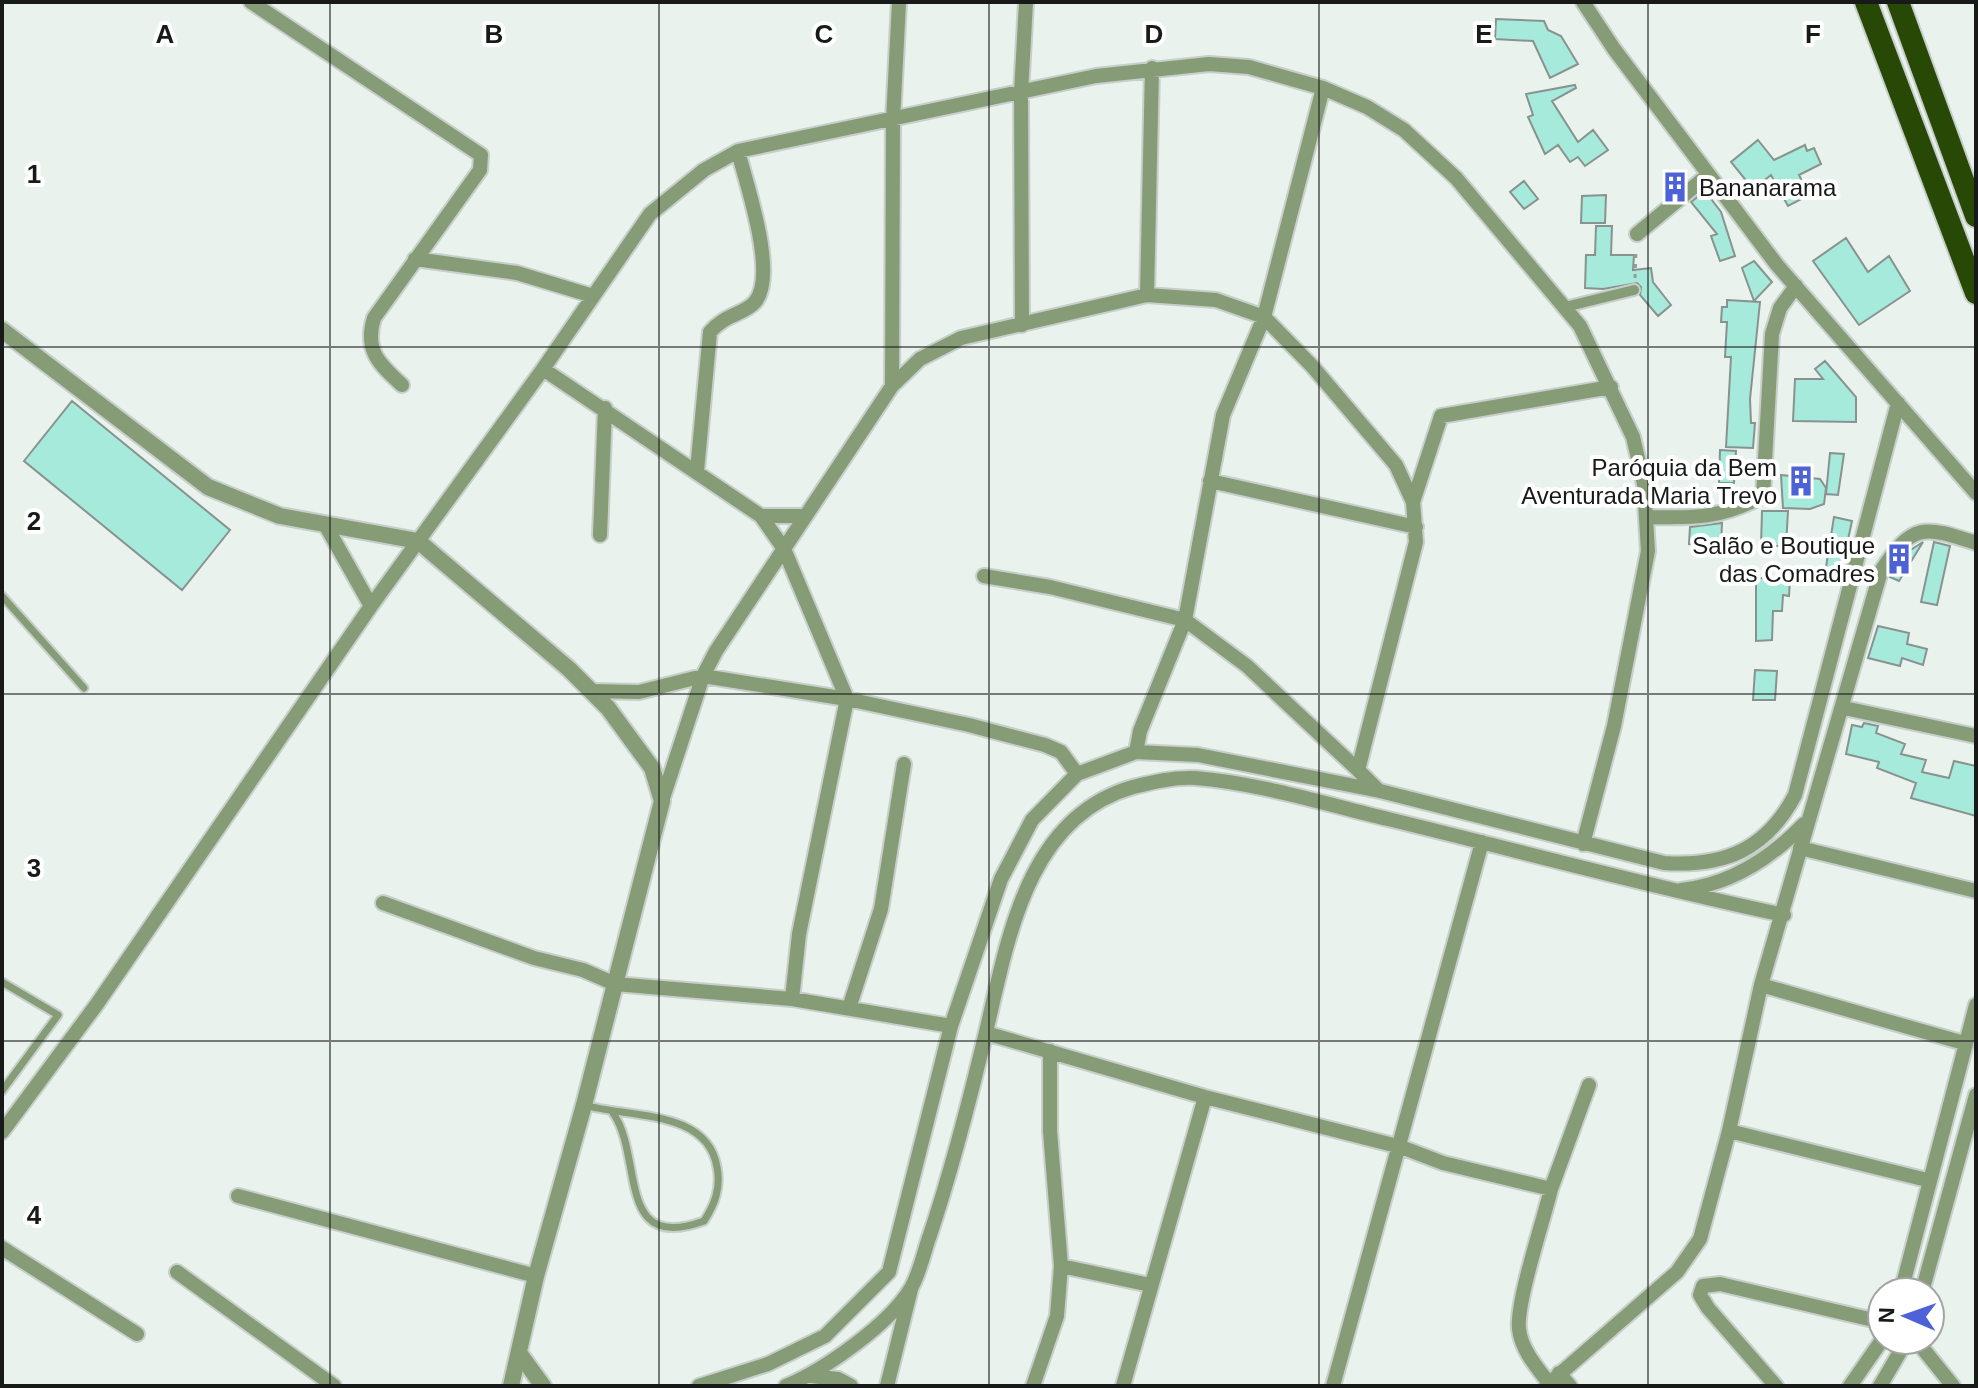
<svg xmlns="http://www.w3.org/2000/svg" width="1978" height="1388" viewBox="0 0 1978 1388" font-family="Helvetica,sans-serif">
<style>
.building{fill:#a6eadb;stroke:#889390;stroke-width:2}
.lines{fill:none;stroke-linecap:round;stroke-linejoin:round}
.service-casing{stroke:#c7cfca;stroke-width:11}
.pedestrian-casing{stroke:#c7cfca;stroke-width:14}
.minor-casing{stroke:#c7cfca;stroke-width:18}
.tertiary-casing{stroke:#c7cfca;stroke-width:20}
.trunk-casing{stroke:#c7cfca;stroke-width:26}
.path{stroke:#959c98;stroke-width:3;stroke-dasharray:4 6;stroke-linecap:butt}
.service{stroke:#859c76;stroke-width:7}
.pedestrian{stroke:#859c76;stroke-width:10}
.minor{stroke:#859c76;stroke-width:14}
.tertiary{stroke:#859c76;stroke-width:16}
.trunk{stroke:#284806;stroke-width:22}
.grid{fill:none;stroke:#171a18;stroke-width:2;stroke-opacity:0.55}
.labels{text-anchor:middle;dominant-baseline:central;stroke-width:8;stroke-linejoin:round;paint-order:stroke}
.poi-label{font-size:24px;fill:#171a18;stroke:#fff;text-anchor:end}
.grid-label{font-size:26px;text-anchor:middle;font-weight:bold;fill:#171a18;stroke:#fff;stroke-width:8;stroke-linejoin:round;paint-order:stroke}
</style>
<rect width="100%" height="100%" fill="#e9f2ec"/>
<!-- building -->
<path class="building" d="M1496 19 1544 21 1548 30 1561 36 1578 64 1550 78 1533 41 1495 39Z
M1575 85 1576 88 1552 101 1578 142 1593 130 1608 150 1585 166 1578 157 1570 162 1558 145 1545 154 1528 117 1533 115 1526 94Z
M1758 140 1774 160 1805 145 1807 151 1814 148 1821 164 1799 175 1809 195 1788 206 1771 175 1753 189 1731 162Z
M1524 181 1538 199 1524 209 1510 192Z
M1705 191 1721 212 1735 256 1720 261 1711 236 1717 234 1691 202Z
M1606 195 1605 223H1581L1582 196Z
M1596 226H1612L1611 255H1634L1633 270 1651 268 1653 282 1671 305 1658 316 1640 295 1641 287 1637 283 1603 289 1585 288 1586 255H1595Z
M1846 238 1868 272 1889 256 1910 291 1859 325 1813 261Z
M1754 261 1772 282 1754 301 1742 268Z
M1727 300 1760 302 1750 399 1751 423H1755L1753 448 1726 447 1731 357H1725L1727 322H1721L1722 307H1727Z
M1825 361 1856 397V422L1793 421 1795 379H1823L1815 369Z
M72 401 230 530 182 590 24 461Z
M1720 450 1736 451 1734 483H1719Z
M1830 453 1844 454 1838 495 1826 494Z
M1781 475 1820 479 1826 488 1824 504 1810 509 1783 508Z
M1762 511H1788L1786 546H1761Z
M1834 517 1852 521 1840 576 1825 573Z
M1722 523 1721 545 1689 544 1690 527Z
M1923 542 1899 581 1890 577 1909 551Z
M1934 542 1950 546 1937 605 1921 602Z
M1756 578 1790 579 1789 596 1783 595 1782 611H1773L1772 640 1756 641Z
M1878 626 1909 633 1907 644 1927 649 1923 665 1902 658 1900 666 1868 658Z
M1755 670 1777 671 1775 700H1753Z
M1864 723 1878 726 1876 733 1905 744 1901 754 1926 760 1922 772 1949 778 1954 761 1976 766V816L1911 798 1916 783 1877 768 1879 762 1846 754 1852 725 1862 727Z"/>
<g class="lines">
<!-- service casing -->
<g class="service-casing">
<path id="service" d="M2 596 84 688
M2 982 58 1015 2 1091
M584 1105C629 1118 707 1109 717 1167 721 1188 715 1204 704 1221 615 1254 644 1157 613 1113"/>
</g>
<!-- pedestrian casing -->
<g class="pedestrian-casing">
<path id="pedestrian" d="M1565 307 1634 290"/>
</g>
<!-- minor casing -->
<g class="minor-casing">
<path id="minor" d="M251 2 481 155 480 170 374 318C364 350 379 364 402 385
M1583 2 1614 49 1777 265 1976 493
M1637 234 1708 175
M415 259 517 273 593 296
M1147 295 1152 68
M1022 325 1021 93 1026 2
M543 369 761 516 784 549 847 699 799 934 792 999
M892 386 893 120 899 2
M697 471 710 332C725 314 745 314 755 302 778 275 746 183 738 151
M1210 481 1416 527
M1413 502 1441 416 1611 387
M761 516H805
M1646 517C1694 518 1720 519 1763 496L1772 334 1780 308 1796 286
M326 526 371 606
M600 535 605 408
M984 576 1050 587 1185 620 1247 666 1358 770
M591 691 639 692 703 676 847 699 969 725 1045 745 1061 752 1077 774
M1844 708 1976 736
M1136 752 1140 731 1185 620 1223 415 1264 317 1323 88
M662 801 703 676 716 651 892 386 920 359 961 338 1147 295 1216 300 1264 317 1312 366 1396 465 1413 502 1416 542 1358 770 1379 791
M1800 848 1976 891
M1681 890C1729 885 1771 858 1804 824
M383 903 534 958 583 970 615 984 792 999 951 1026
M1761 985 1964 1043
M849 1008 881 909 904 764
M986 1033 1205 1097 1401 1147 1443 1163 1551 1189C1544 1219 1516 1302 1519 1329 1521 1349 1537 1368 1549 1383
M1050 1051V1131L1061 1266 1150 1285
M1729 1131 1927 1180
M2 1132 97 1004 371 606 543 369 650 214 704 170 738 151 1096 76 1209 64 1249 67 1323 88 1367 107 1404 130 1456 178 1580 326 1633 437 1644 484 1648 551 1614 726 1583 844
M1551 1189 1589 1085
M238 1196 536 1276
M2 1248 137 1334
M177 1272 334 1386
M1703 1286 1720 1284 1882 1322
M1703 1286 1700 1295 1708 1308 1776 1386
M1901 1292 1976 1005
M1922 1292 1976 1095
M1916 1340 1953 1386
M1559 1373 1570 1386
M811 1376 838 1379 851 1386
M699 1386 768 1364 825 1336 889 1272 951 1026 1001 879 1032 820 1077 774 1136 752 1198 755 1380 791 1664 863C1724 867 1766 850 1795 795L1898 403
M786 1386C824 1370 890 1324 911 1288 920 1273 924 1251 930 1235 952 1169 970 1099 986 1032 1008 939 1027 817 1133 787 1153 782 1174 777 1195 778 1259 783 1325 804 1388 819 1520 851 1651 887 1784 915
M887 1386 911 1289
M1033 1386 1057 1316 1061 1266
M1123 1386 1205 1097
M1333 1386 1482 842
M1546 1386 1677 1272 1700 1239 1729 1131 1761 985 1881 571C1913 522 1924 526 1976 543
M1850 1386 1882 1340
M1880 1386 1907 1340"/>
</g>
<!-- tertiary casing -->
<g class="tertiary-casing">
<path id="tertiary" d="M2 330 208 487 280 516 418 541 569 669 608 708 652 768 662 801 584 1105 536 1276 511 1386
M519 1353 543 1386"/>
</g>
<!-- trunk casing -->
<g class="trunk-casing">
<path id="trunk" d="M1866 2 1976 293
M1898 2 1976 216"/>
</g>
<!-- path -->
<path class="path" d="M1635 278 1636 250"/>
<!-- service -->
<use href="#service" class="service"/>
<!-- pedestrian -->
<use href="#pedestrian" class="pedestrian"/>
<!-- minor -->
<use href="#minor" class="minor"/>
<!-- tertiary -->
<use href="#tertiary" class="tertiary"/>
<!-- trunk -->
<use href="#trunk" class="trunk"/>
</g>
<!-- grid -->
<path class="grid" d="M330 2V1386M659 2V1386M989 2V1386M1319 2V1386M1648 2V1386M2 347H1976M2 694H1976M2 1041H1976"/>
<!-- icons -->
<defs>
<g id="building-bare" transform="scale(2.4)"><path d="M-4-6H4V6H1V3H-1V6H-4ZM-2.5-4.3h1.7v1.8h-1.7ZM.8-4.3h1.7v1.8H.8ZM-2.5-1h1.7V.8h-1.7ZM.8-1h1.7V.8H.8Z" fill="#4e62d7" stroke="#fff" stroke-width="2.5" paint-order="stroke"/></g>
</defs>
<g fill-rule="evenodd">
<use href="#building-bare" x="1675" y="187"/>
<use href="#building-bare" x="1801" y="481"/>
<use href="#building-bare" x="1899" y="559"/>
</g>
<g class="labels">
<!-- poi labels -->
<g class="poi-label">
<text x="1699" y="187" text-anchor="start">Bananarama</text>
<text x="1777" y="467">Paróquia da Bem<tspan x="1777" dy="28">Aventurada Maria Trevo</tspan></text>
<text x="1875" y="545">Salão e Boutique<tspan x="1875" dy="28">das Comadres</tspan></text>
</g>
</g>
<g class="grid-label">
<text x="165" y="43">A</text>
<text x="494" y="43">B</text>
<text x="824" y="43">C</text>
<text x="1154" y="43">D</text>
<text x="1484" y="43">E</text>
<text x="1813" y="43">F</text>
<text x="34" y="183">1</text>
<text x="34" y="530">2</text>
<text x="34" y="877">3</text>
<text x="34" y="1224">4</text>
</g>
<!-- border -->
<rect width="1978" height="1388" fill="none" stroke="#171a18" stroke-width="8"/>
<!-- north arrow -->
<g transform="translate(1906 1316) rotate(272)"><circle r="38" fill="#ffffff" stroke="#a2a3a3" stroke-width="2"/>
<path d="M0-6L14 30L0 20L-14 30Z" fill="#4e62d7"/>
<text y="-12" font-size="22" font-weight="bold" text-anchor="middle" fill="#171a18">N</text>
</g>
</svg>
